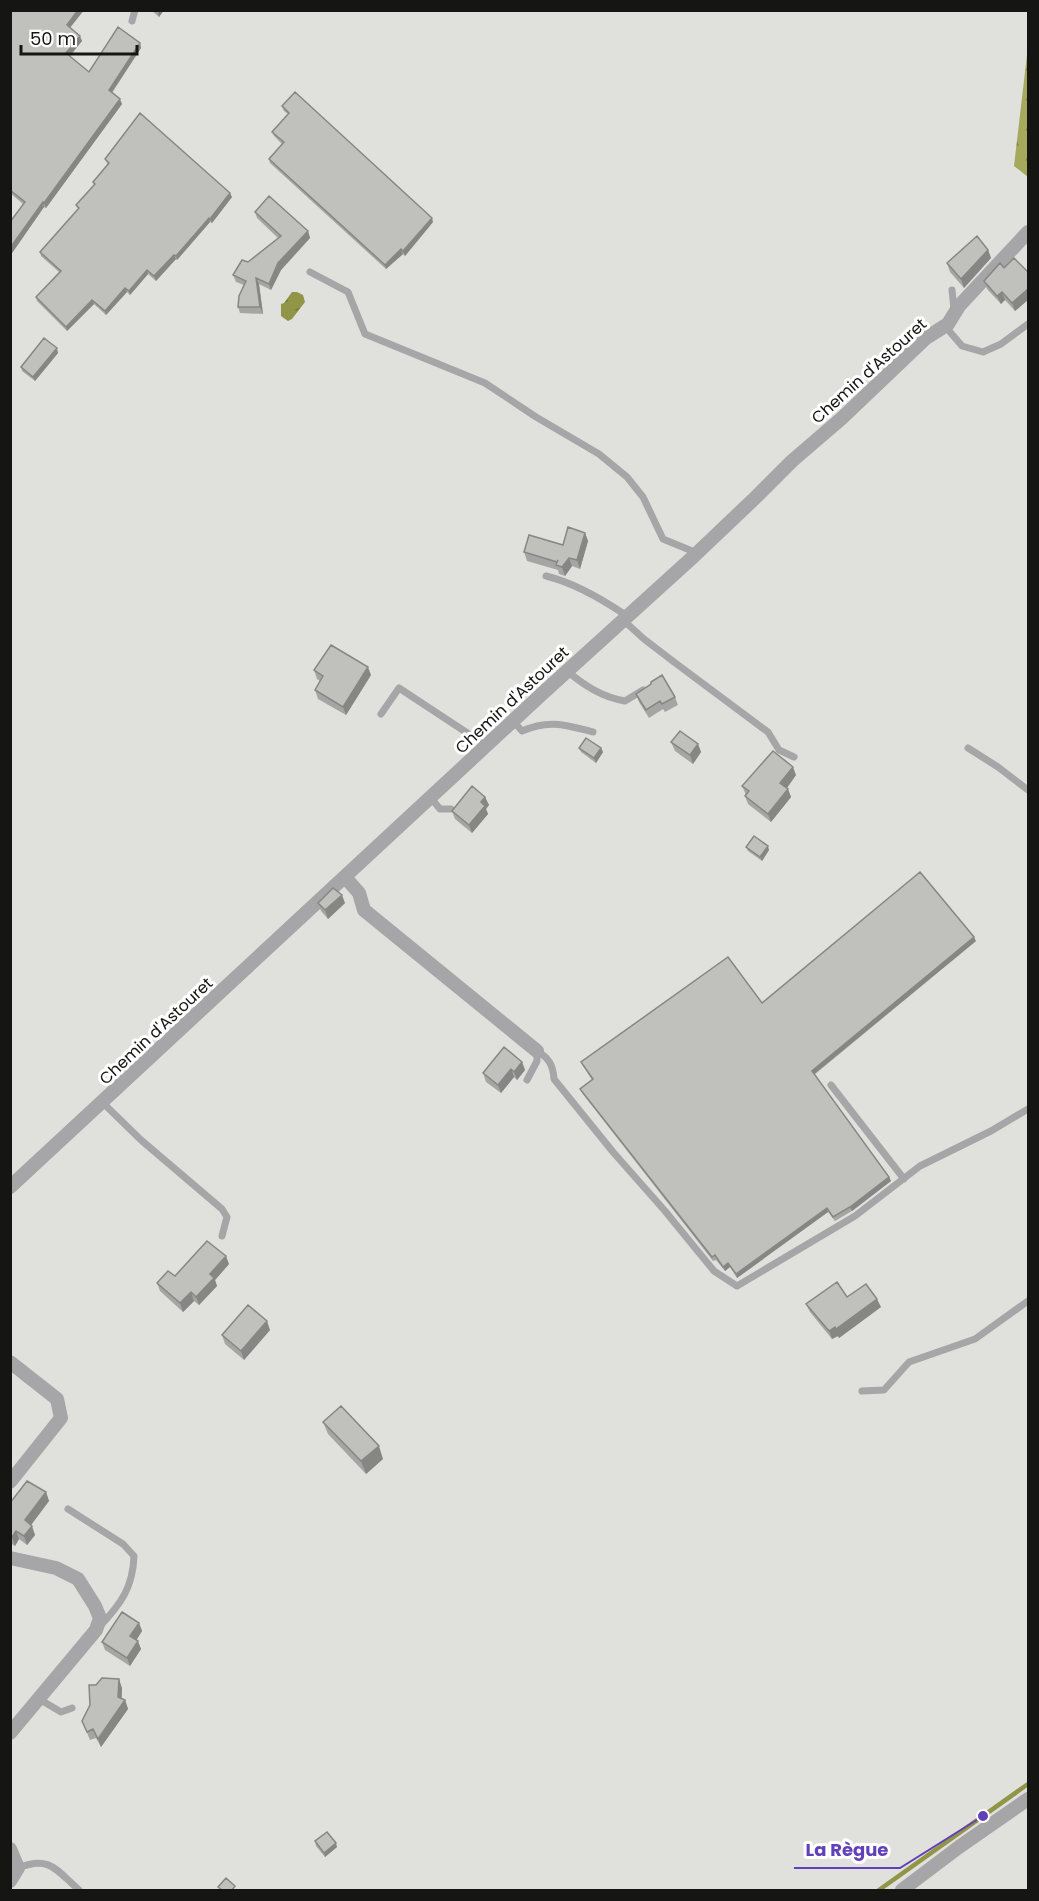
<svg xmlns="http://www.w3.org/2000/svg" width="1039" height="1901" viewBox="0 0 1039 1901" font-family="Poppins,sans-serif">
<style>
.forest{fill:url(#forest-firs)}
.water{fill:url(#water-ripples)}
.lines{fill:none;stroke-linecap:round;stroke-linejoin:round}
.stream{stroke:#919548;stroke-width:4.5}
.service{stroke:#a6a5a7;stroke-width:7}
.minor{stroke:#a6a5a7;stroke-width:14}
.wall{fill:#a5a6a3}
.shaded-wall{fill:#868784}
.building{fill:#c0c1bd;stroke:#868784;stroke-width:1.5}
.labels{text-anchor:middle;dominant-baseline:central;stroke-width:6;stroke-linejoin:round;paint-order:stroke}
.street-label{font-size:16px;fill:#151514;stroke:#fff}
.leader{fill:none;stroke:#6141b9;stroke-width:2}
.callout-dot{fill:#6141b9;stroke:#fff;stroke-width:2}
.callout-label{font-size:18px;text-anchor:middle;font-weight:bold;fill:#6141b9;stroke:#fff;stroke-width:6;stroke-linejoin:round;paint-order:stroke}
</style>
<defs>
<pattern id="forest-firs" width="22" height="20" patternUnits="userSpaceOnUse" patternTransform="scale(1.5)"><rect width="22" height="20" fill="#a5a95c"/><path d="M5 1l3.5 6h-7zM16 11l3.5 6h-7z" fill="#85884b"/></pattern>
<pattern id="water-ripples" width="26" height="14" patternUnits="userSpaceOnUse" patternTransform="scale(1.5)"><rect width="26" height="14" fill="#919548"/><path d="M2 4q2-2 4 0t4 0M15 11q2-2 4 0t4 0" fill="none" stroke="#75783b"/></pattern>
</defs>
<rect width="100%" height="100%" fill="#e0e0dc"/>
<!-- forest -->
<path class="forest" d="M1027 55H1028V177L1014 166Z"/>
<!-- water -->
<path class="water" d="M292 292H297L303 295 305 302 292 319 288 321 281 316V304L284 303Z"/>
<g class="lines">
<!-- stream -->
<path class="stream" d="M879 1890 1028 1784"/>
<!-- service -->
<path class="service" d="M132 21 135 10
M310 272 348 292 365 334 485 383 536 417 599 454 627 477 643 497 663 539 697 553
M952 290 954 309
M945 326 962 346 983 352 1001 344 1028 324
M546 576C575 583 602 599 627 616
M623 620 644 639 674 662 768 732 779 750 794 757
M567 671C585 686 602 697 625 701L643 690
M381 714 399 688 487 746
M513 721 522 731C549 719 566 725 593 732
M968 748 998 767 1028 790
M431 798 440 809H451
M527 1080 537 1061V1051C549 1058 553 1065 554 1079L613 1152 665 1211 714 1271 737 1286 855 1216 920 1166 991 1131 1028 1109
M831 1085 904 1179
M102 1102 141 1140 222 1209 227 1217 222 1236
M862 1391 884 1390 909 1362 975 1339 1028 1301
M68 1509 123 1544 134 1556C133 1587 121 1604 100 1626
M39 1699 61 1712 72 1708
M18 1868C50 1855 56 1870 79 1890"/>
<!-- minor -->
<path class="minor" d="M345 877 359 893 364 910 537 1051
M10 1187 544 692 694 556 756 497 792 461 842 418 926 338 948 324 959 306 1028 232
M10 1362 57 1399 61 1418 10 1482
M10 1558 56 1568 78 1579 95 1606 100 1618 96 1630 10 1733
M10 1849 18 1868 10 1881
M902 1890 959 1847 1028 1799"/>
</g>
<!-- wall -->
<path class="wall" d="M10 10H84L70 28 82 41 70 56 89 72 140 43 141 48 112 93 122 104 46 208 44 207 10 256V222L23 204 10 193Z
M151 10H164L159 17Z
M282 106 433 222 405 256 403 254 386 269 270 163 269 159 282 144 274 136 272 132 288 114 284 111Z
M105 159 232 197 212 223 210 222 177 260 176 259 156 281 148 274 130 295 127 292 106 315 94 304 67 331 37 301 36 297 59 272 41 256 40 252 78 209 76 205 94 186 93 182 108 165Z
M255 212 308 231 310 238 281 270 271 290 259 284 263 314 240 313 238 307 244 285 236 282 233 275 248 262 278 238 257 218Z
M988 250 991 258 964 288 950 272 947 263Z
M1004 268 1029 273V299L1015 311 1005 300 1001 304 987 289 984 281Z
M58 353 35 381 22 371 21 367Z
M585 533 588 541 580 569 572 566 565 576 559 574 558 570 527 561 524 552 563 545Z
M314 670 371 675 346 715 318 699 315 690 320 681 317 679Z
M651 684 675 697 678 705 665 712 663 709 649 718 639 702 636 694Z
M671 742 698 744 701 752 693 764 675 751Z
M579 748H601L603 752 596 763 581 752Z
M796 775 787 788 791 797 771 822 748 804 745 796 746 795 742 786Z
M485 797 489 805 486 809 488 814 472 833 455 819 452 811Z
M746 847 769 850 762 861 748 851Z
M318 903H345L328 919 321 911Z
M976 941 814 1075 889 1177 891 1181 852 1211 835 1221 828 1212 737 1278 730 1267 725 1271 716 1260 713 1261 582 1093 580 1089 592 1080 583 1066 581 1062 762 1003Z
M522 1062 525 1070 517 1080 514 1077 501 1093 486 1082 483 1073Z
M229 1264 215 1280 217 1286 199 1305 194 1301 183 1312 160 1291 157 1283 175 1276Z
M847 1297 881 1307 839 1338 838 1336 832 1339 810 1312 806 1304Z
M270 1330 244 1360 225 1344 222 1335Z
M323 1422 383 1459 366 1474 328 1434Z
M46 1492 49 1501 31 1525 35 1535 27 1545 19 1539 15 1546 10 1543V1503Z
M139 1623 142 1631 136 1640 141 1649 130 1666 105 1650 102 1642Z
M122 1688V1698L125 1700 128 1709 101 1747 96 1738 90 1740 82 1721Z
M315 1841 337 1847 325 1857 316 1846Z"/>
<!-- shaded-wall -->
<path class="shaded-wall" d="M78 10H84L68 30 67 25Z
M160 10H164L159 17 158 13Z
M80 36 82 41 68 58 66 53Z
M140 43 141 48 110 95 109 90Z
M120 99 122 104 46 208 44 203Z
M230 193 232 197 212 223 210 219Z
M43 202 44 207 10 256V248Z
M209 218 210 222 177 260 176 256Z
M432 218 433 222 405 256 403 251Z
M308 231 310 238 281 270 271 290 269 284 278 263Z
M401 249 403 254 386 269 385 265Z
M988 250 991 258 964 288 961 279Z
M174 255 176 259 156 281 154 276Z
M147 270 148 274 130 295 129 291Z
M256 278 259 284 263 314 260 307Z
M125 288 127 292 106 315 105 311Z
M1029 288V299L1015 311 1012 303Z
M1002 292 1005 300 1001 304 997 296Z
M92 300 94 304 67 331 66 327Z
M57 348 58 353 35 381 33 377Z
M585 533 588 541 580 569 577 560Z
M569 558 572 566 565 576 562 567Z
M368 667 371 675 346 715 343 707Z
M698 744 701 752 693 764 690 755Z
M601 748 603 752 596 763 594 758Z
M793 767 796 775 784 792 780 783Z
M788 789 791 797 771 822 768 814Z
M485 797 489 805 486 809 488 814 472 833 469 825 481 802Z
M768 846 769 850 762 861 760 857Z
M342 895 345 903 328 919 325 910Z
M974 937 976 941 813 1075 812 1071Z
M522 1062 525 1070 517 1080 514 1072Z
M511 1069 514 1077 501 1093 498 1085Z
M889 1177 891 1181 852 1211 850 1207Z
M827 1208 828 1212 737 1278 736 1274Z
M226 1256 229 1264 215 1280 217 1286 199 1305 196 1297 210 1274Z
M728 1263 730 1267 725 1271 723 1267Z
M191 1292 194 1301 183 1312 180 1303Z
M877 1299 881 1307 839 1338 838 1336 832 1339 829 1331Z
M267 1321 270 1330 244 1360 241 1351Z
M379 1446 383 1459 366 1474 361 1461Z
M46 1492 49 1501 28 1529 25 1520Z
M32 1526 35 1535 27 1545 24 1536Z
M16 1531 19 1539 15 1546 12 1537Z
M139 1623 142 1631 134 1644 130 1636Z
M138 1641 141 1649 130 1666 127 1658Z
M119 1679 122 1688 121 1705 118 1697Z
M125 1700 128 1709 101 1747 98 1739Z
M336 1843 337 1847 325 1857 324 1853Z"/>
<!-- building -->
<path class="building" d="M10 10H78L67 25 80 36 66 53 89 72 118 27 140 43 109 90 120 99 44 203 43 202 10 248V222L25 202 10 190Z
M295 92 432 218 403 251 401 249 385 265 269 159 284 142 272 132 289 113 282 106Z
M140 113 230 193 210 219 209 218 176 256 174 255 154 276 147 270 129 291 125 288 105 311 92 300 66 327 36 297 61 271 40 252 79 208 76 205 95 184 93 182 109 163 105 159Z
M269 196 308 231 278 263 269 284 256 278 260 307H238L239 296 246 281 233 275 242 260 248 262 281 236 255 212Z
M977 236 988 250 961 279 947 263Z
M1014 258 1029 273V288L1012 303 1002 292 997 296 984 281 1000 263 1004 268Z
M44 338 57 348 33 377 21 367Z
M568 527 585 533 577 560 569 558 562 567 556 565 558 560 557 562 524 552 529 535 563 545Z
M331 645 368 667 343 707 315 690 323 676 314 670Z
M662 675 675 697 662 704 660 701 646 710 636 694 651 684V682Z
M680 731 698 744 690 755 671 742Z
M586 738 601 748 594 758 579 748Z
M773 751 793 767 780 783 788 789 768 814 745 796 749 791 742 786Z
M472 786 485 797 481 802 485 806 469 825 452 811Z
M754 836 768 846 760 857 746 847Z
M920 872 974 937 812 1071 889 1177 850 1207 833 1217 827 1208 736 1274 728 1263 723 1267 715 1255 712 1257 580 1089 593 1079 581 1062 728 957 762 1003Z
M333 888 342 895 325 910 318 903Z
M504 1047 522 1062 514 1072 511 1069 498 1085 483 1073Z
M207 1241 226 1256 210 1274 214 1278 196 1297 191 1292 180 1303 157 1283 168 1271 175 1276Z
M837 1282 847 1297 866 1284 877 1299 836 1329 835 1327 829 1331 806 1304Z
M248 1305 267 1321 241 1351 222 1335Z
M341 1406 379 1446 361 1461 323 1422Z
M27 1481 46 1492 25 1520 32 1526 24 1536 16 1531 12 1537 10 1536V1503Z
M122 1612 139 1623 130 1636 138 1641 127 1658 102 1642Z
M102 1678 119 1679 118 1697 125 1700 98 1739 93 1729 87 1732 82 1721 90 1705 89 1685H96Z
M327 1832 336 1843 324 1853 315 1841Z
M226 1878 235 1886 232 1890H222L218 1887Z"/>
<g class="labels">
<!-- street labels -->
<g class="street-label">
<text transform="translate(869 371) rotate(-42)">Chemin d'Astouret</text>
<text transform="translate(512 700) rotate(-43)">Chemin d'Astouret</text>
<text transform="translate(156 1031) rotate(-43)">Chemin d'Astouret</text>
</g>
</g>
<!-- callouts -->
<path class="leader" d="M983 1816L900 1868H794"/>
<circle class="callout-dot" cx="983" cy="1816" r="6"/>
<g class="callout-label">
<text x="847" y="1856">La Règue</text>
</g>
<!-- border -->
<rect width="1039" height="1901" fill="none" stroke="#151514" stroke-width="24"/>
<!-- scale -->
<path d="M21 45v9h116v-9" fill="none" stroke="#151514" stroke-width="3"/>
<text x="30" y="45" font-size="18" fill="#151514" stroke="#ffffff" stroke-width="4.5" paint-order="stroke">50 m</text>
</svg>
